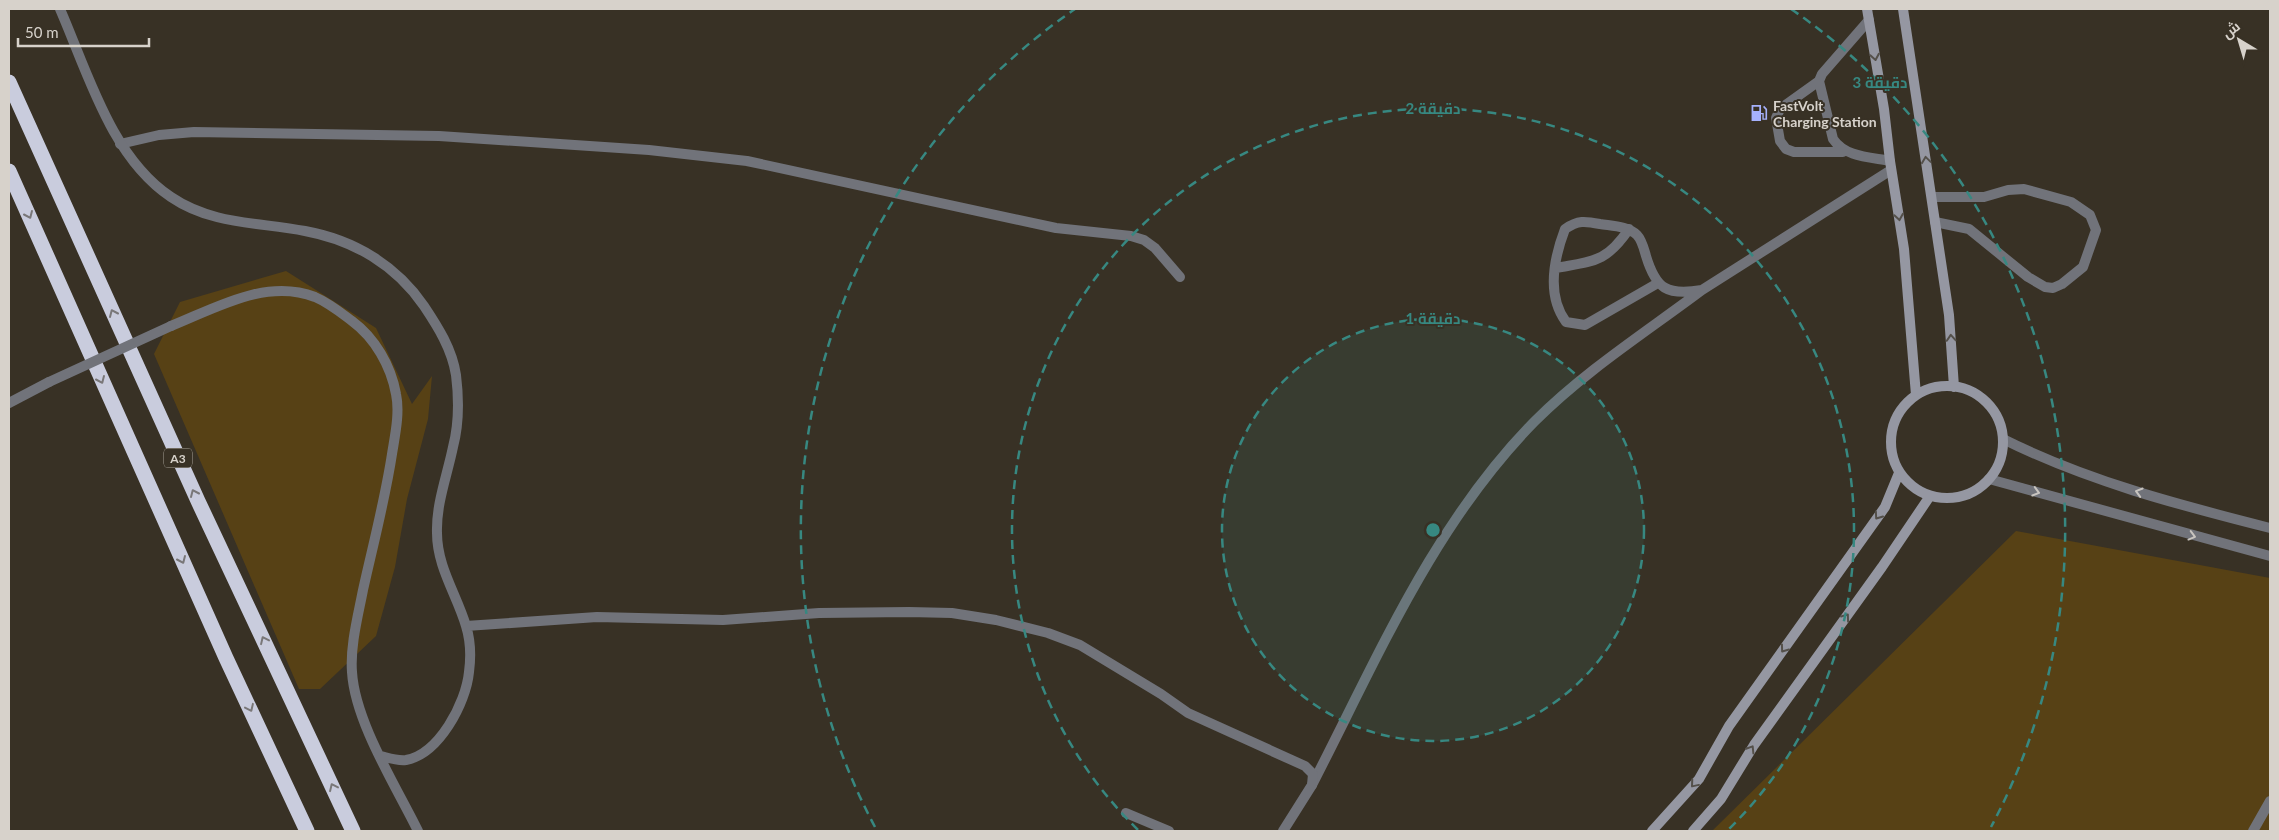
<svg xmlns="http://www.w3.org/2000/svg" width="2279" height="840" viewBox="0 0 2279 840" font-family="Lato,Cairo,sans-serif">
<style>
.green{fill:#574115}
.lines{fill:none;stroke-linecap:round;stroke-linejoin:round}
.service{stroke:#71737a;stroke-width:10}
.minor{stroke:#71737a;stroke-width:10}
.tertiary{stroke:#71737a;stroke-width:10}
.secondary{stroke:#9597a2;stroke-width:10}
.motorway{stroke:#c9ccdd;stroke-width:15}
.minor-bridge{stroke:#71737a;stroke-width:10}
.oneway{stroke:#54504a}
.oneway2{stroke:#797778}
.oneway3{stroke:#c8c4bf}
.ring{fill:none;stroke:#378881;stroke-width:2.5;stroke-dasharray:9 6}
.labels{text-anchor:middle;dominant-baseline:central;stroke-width:4;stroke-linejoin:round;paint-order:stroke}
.shield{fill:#383125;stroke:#a7a299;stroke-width:1}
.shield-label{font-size:12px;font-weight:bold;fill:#d7d2cb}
.poi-label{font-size:14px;font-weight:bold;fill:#d7d2cb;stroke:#383125;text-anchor:start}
.centre{fill:#378881;stroke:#383125;stroke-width:2.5}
.ring-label{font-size:15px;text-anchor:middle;font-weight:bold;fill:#378881;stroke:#383125;stroke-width:4;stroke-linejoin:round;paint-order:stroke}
</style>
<rect width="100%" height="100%" fill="#383125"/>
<!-- green -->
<path class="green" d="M286 271 376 328 412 404 432 376 428 419 407 499 395 567 376 636 320 689H299L154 354 180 302Z
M2016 531 2270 578V831H1712Z"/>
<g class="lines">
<!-- service -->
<path class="service" d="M1869 20 1822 74 1819 81 1833 139C1845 157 1869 157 1890 161
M1819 81 1780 109 1776 118 1780 141 1786 149 1794 152H1843
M120 144 159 135 194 132 439 136 649 150 747 161 1056 228 1131 236 1144 240 1155 248 1180 277
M1932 197H1984L2008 190 2024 189 2071 202 2090 215 2096 230 2083 267 2062 284 2053 288 2045 287 2028 277 1969 229 1935 222
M1556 268C1593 261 1606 263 1629 229
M1658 283 1585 325 1566 322C1546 295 1554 258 1565 229 1578 220 1585 221 1600 224 1612 226 1628 226 1637 235 1642 240 1644 249 1646 256 1656 289 1667 296 1702 290L1891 170
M1312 785C1377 659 1434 523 1535 421 1585 371 1646 332 1702 290
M1126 813 1169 831"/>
<!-- minor -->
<path class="minor" d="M60 9C88 73 111 157 171 197 212 225 259 222 305 231 354 240 396 265 424 306 438 327 452 349 456 375 459 399 459 424 453 447 447 476 436 504 437 533 437 567 457 595 466 626 471 642 471 657 469 672 466 703 439 754 406 760 397 761 389 758 381 756
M171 326C216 308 266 278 315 297 329 303 340 312 352 321 375 338 391 366 396 394 400 413 395 435 392 454 385 500 373 545 363 590 358 616 350 646 352 672 355 722 396 786 418 831
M9 403 49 382
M466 626 597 617 723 620 819 613 909 612 952 613 996 620 1048 633 1080 645 1161 694 1188 713 1305 766 1313 774 1312 785 1283 831
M2253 831 2270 801"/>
<!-- tertiary -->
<path class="tertiary" d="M2003 439C2087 481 2179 505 2270 528
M1989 479 2270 556"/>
<!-- secondary -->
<path class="secondary" d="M1867 9 1884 109 1890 161 1904 249 1916 395
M1903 9 1949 315 1954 387
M1891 442a56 56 0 1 1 112 0a56 56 0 1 1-112 0Z
M1652 831 1699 779 1729 726 1885 507 1899 473
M1693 831 1721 799 1754 745 1882 567 1930 496"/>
<!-- motorway -->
<path class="motorway" d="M9 82 198 501 353 831
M9 171 226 658 307 831"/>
<!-- minor-bridge -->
<path class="minor-bridge" d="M49 382 171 326"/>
</g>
<!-- one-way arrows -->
<defs><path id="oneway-chevron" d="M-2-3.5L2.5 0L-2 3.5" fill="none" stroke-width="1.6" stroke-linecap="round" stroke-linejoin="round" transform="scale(1.25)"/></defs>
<g class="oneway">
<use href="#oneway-chevron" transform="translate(1875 57) rotate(80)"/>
<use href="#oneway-chevron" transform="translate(1926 160) rotate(-98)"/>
<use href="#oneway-chevron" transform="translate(1899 217) rotate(81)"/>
<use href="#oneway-chevron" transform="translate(1951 338) rotate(-94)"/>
<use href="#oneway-chevron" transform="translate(1878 516) rotate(125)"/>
<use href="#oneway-chevron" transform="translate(1846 617) rotate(-54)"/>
<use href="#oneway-chevron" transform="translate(1784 649) rotate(126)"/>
<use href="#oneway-chevron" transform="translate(1751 749) rotate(-58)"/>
<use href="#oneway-chevron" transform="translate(1694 784) rotate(130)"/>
</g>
<g class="oneway2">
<use href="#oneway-chevron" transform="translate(29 215) rotate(66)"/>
<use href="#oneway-chevron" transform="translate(113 313) rotate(-114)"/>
<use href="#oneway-chevron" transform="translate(101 380) rotate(66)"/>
<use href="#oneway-chevron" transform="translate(194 493) rotate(-114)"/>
<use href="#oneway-chevron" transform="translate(182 560) rotate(66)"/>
<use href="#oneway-chevron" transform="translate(264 640) rotate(-115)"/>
<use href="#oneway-chevron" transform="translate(250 708) rotate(65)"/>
<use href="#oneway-chevron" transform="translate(333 787) rotate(-115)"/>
</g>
<g class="oneway3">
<use href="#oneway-chevron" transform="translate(2036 492) rotate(16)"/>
<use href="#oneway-chevron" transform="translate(2139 492) rotate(-164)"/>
<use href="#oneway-chevron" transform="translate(2192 536) rotate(15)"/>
</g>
<!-- distance rings -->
<circle cx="1433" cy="530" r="211" fill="#378881" fill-opacity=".12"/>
<g class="ring">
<circle cx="1433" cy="530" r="211"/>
<path d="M1138 830A421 421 0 1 1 1728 830"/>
<path d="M875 827A632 632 0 0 1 1075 9M1791 9A632 632 0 0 1 1991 827"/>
</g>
<!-- icons -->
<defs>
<g id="fuel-bare" transform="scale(1.35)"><path d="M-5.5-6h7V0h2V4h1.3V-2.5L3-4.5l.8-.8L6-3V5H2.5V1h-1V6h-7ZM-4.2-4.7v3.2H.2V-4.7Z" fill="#a6b1fc" stroke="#383125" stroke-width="2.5" paint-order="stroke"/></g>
</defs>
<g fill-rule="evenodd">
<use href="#fuel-bare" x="1759" y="113"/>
</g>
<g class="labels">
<!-- shield labels -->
<rect class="shield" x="164" y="448.5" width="28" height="19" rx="4"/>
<g class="shield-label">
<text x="178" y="458">A3</text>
</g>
<!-- poi labels -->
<g class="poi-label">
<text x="1773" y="105">FastVolt<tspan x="1773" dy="16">Charging Station</tspan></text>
</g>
</g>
<circle cx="1433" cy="530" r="8" class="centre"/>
<g class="ring-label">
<text x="1880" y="88">3 دقيقة</text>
<text x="1433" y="114">2 دقيقة</text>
<text x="1433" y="324">1 دقيقة</text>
</g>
<!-- border -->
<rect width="2279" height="840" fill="none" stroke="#d7d2cb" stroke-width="20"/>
<!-- north arrow -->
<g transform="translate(2239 40) rotate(322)" stroke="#383125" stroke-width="4" paint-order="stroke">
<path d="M0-4L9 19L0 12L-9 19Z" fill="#d7d2cb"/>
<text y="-8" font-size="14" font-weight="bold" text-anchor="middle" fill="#d7d2cb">ش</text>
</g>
<!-- scale -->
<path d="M18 38v8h131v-8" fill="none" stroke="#d7d2cb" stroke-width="2.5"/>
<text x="25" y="38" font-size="15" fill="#d7d2cb" stroke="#383125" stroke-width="4" paint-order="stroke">50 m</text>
</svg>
